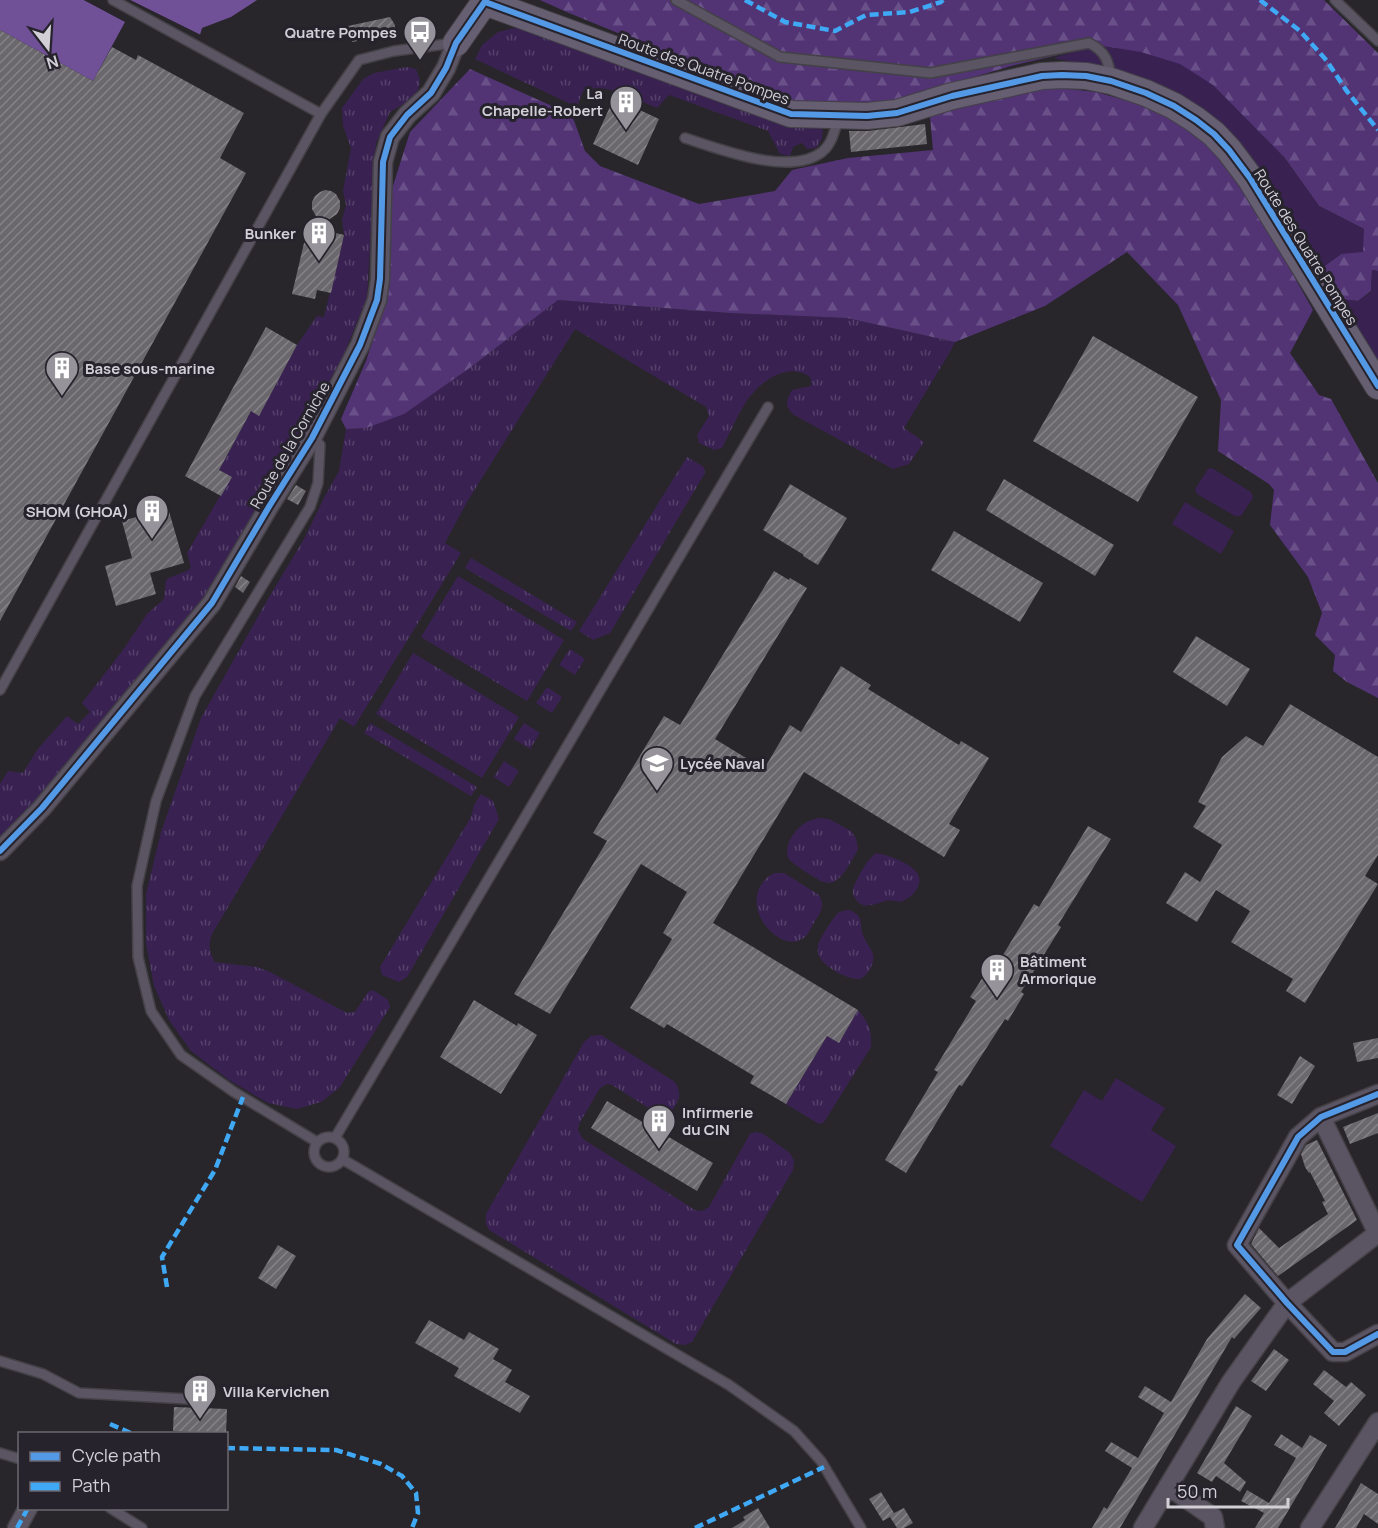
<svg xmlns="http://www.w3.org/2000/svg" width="1378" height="1528" viewBox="0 0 1378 1528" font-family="Manrope,sans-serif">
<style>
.grass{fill:url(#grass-tufts)}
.forest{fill:url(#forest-firs)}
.green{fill:#392252}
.water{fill:#705096}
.pier{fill:#28252b}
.building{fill:url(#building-hatch)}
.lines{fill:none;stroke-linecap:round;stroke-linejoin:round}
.lane-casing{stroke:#434146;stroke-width:12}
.street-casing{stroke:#434146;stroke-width:21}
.secondary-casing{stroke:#434146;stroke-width:28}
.lane{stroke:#5a5463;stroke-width:9}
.street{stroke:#5a5463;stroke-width:18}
.secondary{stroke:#665e71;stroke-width:26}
.quiet{stroke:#3fa9f5;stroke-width:4.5;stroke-dasharray:9 4.5;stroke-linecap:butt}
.cycleway-casing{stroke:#27232d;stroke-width:10}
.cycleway{stroke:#5399e6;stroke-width:6}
.labels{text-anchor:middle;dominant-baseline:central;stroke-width:6;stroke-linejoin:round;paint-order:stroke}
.poi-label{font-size:15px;font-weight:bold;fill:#d2d0d6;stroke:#27232d;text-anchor:start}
.street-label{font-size:15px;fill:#d2d0d6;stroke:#27232d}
</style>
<defs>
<pattern id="grass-tufts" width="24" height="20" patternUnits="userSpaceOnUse" patternTransform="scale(1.5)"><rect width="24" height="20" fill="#392252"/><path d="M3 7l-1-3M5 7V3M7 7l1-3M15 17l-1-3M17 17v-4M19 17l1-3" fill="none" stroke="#55416a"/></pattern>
<pattern id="forest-firs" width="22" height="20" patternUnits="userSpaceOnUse" patternTransform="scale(1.5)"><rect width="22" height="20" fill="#523475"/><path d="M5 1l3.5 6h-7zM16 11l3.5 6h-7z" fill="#6a5088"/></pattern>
<pattern id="building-hatch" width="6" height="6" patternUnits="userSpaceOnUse" patternTransform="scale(1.5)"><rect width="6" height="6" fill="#6b686d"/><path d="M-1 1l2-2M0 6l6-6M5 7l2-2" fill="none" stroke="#868388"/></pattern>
</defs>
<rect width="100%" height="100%" fill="#28252b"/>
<!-- grass -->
<path class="grass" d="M514 28 533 30 823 126 822 139 816 148 807 149 802 143 793 147 790 156 780 154 768 131 669 95 657 108C638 100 603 81 583 91L577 107 475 59 482 45 498 32Z
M407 67 416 69 420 80 418 90 407 102 390 112 376 143 367 298 339 366 200 610 26 820 0 842V784L8 771 23 773 37 750 67 716 78 724 90 712 82 703 123 650 147 614 164 599 166 580C174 574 184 574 191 568L187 553 231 477 219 470 251 411 259 415 297 345 317 316 324 317 344 235 342 220 346 205 343 191 351 148 343 126 342 108 363 79 374 73Z
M558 300 730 313 847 318 955 342 950 352 904 428 924 442 909 464 893 469 794 415C784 406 786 401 792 390L811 386C812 377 809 375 802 373 781 365 757 385 746 402 737 416 730 433 722 448L714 450 699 443 697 435 709 416 706 407 575 329 467 502 445 543 461 553 354 727 340 718 212 934C208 945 209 952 215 962L257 967 270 972 347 1013 355 1012 368 992 373 990 388 1000 390 1007 340 1087 321 1102 297 1109 268 1103 229 1080 191 1051 169 1020 154 986 146 943V894L161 832 201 718 268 599 304 539 326 494 339 471 346 429 366 428 471 367Z
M687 457 704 467 705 473 610 633 593 640 579 631Z
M471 558 577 622 571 631 465 568Z
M458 576 564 640 527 701 421 637Z
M570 649 585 659 575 675 559 665Z
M413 653 519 717 482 778 376 714Z
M547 687 562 697 552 713 536 703Z
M370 723 477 787 471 796 364 733Z
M524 723 540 733 530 749 514 739Z
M504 761 519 771 509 787 494 777Z
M481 794 493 801 499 819 407 977 399 982 382 975 380 967 471 817 474 805Z
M818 818 829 819 851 831 856 838 858 849C853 858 843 879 833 882 833 883 825 883 824 882 819 881 791 863 789 859 782 845 797 826 809 821 812 820 815 819 818 818Z
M876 853C887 855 902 860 911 867 929 880 915 897 900 902 895 901 891 900 885 901 874 904 863 911 855 898 851 891 853 887 857 880 862 870 867 860 876 853Z
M775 873H784L819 895C825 906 821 912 815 921 812 926 809 933 805 937 783 956 743 913 761 885 765 879 768 876 775 873Z
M850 910C866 918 858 924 864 937 866 943 871 948 873 954 875 962 869 974 862 978 851 983 823 966 819 956 818 953 817 949 818 946 818 941 833 918 837 914 840 911 845 910 850 910Z
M858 1010C869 1023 872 1030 871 1047L824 1122 819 1124 786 1104 827 1036 839 1042Z
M601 1035 675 1082C683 1096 679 1099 671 1112L664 1114 655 1112 612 1085 607 1084 600 1088 579 1124 578 1130 583 1139 695 1210 702 1211 709 1207 750 1134 755 1132 762 1133 790 1153 794 1161 793 1170 692 1342 685 1345 676 1344 489 1230 486 1224V1214L584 1042 591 1036Z"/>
<!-- forest -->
<path class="forest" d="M540 0H1324L1378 53V271L1372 270 1371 291 1358 301 1339 299 1319 270 1341 254 1364 229 1319 206 1284 157 1097 46 1011 66 888 103 784 101 569 13Z
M470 69 572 115 585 151 600 166 699 204 775 191 792 170 848 158 933 150 930 117 990 98 1043 86 1096 92 1153 108 1204 141 1238 177 1313 310 1290 353 1319 395 1331 399 1378 483V698L1347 682 1333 671 1335 655 1315 635 1322 613 1308 577 1270 525 1274 490 1269 484 1218 451 1221 400 1178 305 1127 252 1045 306 955 342 847 318 730 313 558 300 471 367 404 414 366 428 346 429 341 419 366 361 387 298 384 261 392 189 410 132Z"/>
<!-- green -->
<path class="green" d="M1097 45 1141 52 1180 64 1213 85 1284 157 1319 206 1364 229 1363 252 1341 254 1319 270 1278 199 1245 149 1212 118 1110 70 1053 58Z
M1372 270 1378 271V362L1339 299 1358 301 1371 292Z
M1212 468 1251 492 1253 498 1241 516H1235L1197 494 1195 489 1208 469Z
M1185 502 1234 531 1221 554 1172 524Z
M1116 1078 1165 1108 1151 1130 1176 1146 1142 1202 1050 1146 1084 1090 1102 1101Z"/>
<!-- water -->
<path class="water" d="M0 0H84L125 22 93 81 0 30Z
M130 0H257L231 17 202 28 200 35Z"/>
<!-- pier -->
<path class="pier" d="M84 0H91L127 20 128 23Z
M127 0H130L203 36 202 38 196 36 128 3Z"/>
<!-- building -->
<path class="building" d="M390 17 395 25V34L352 42 348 26Z
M0 30 93 81 112 47 136 60 138 55 244 113 220 158 246 173 0 621Z
M614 98 659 119 638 165 593 144Z
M925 124 927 144 851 152 849 131H868Z
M325 190 331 191 336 194 340 201V208L337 214 321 225 312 209V202L315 196 320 192Z
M308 226 344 235 331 293 317 290 315 299 292 294Z
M266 327 297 345 259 416 251 411 219 470 232 477 221 496 185 476Z
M1093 336 1198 397 1138 502 1033 441Z
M1004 479 1114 545 1095 576 986 510Z
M790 484 847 518 818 565 803 556 804 555 763 530Z
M296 485 306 491 298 505 287 499Z
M168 508 184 563 150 573 156 594 116 606 105 566 132 558 122 521Z
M954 531 1043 583 1020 622 931 570Z
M774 571 789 580 790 578 807 588 715 739 764 769 790 725 801 732 841 666 871 685 868 689 959 745 961 741 989 758 949 824 960 830 944 857 804 772 713 923 858 1010 839 1043 827 1036 786 1104 750 1083 754 1076 667 1024 664 1028 630 1008 672 939 663 933 687 892 641 864 550 1014 514 994 607 841 593 833 664 716 680 725Z
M241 576 250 582 243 593 235 587Z
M1196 636 1250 669 1227 706 1173 672Z
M1290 704 1378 757V855L1365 876 1378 884 1305 1003 1286 991 1293 979 1231 942 1250 911 1216 890 1197 922 1166 903 1185 872 1200 882 1222 845 1193 827 1206 806 1198 802 1222 757 1246 736 1263 746Z
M1088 826 1111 839 1058 925 1061 927 1021 992 1024 994 1008 1021 1005 1019 962 1086 959 1085 906 1173 885 1160 938 1072 934 1070 976 1001 970 997 987 971 992 973 1034 904 1039 907Z
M474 1000 517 1026 518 1023 537 1035 501 1094 440 1057Z
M1378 1038V1058L1357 1062 1353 1043Z
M1300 1056 1315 1066 1292 1104 1277 1095Z
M607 1101 651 1127 654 1123 669 1132 667 1136 713 1163 697 1191 591 1128Z
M1378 1113V1133L1350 1144 1343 1127Z
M1317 1140 1357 1220 1278 1276 1251 1244 1259 1228 1279 1248 1328 1214 1322 1202 1325 1201 1310 1172 1309 1173 1305 1167 1301 1154 1306 1145Z
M278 1245 296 1256 276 1289 258 1278Z
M1245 1294 1261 1308 1234 1339 1232 1337 1120 1528H1092L1104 1507 1107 1509 1132 1468 1105 1451 1111 1442 1138 1458 1164 1413 1138 1397 1145 1386 1171 1402 1207 1339Z
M429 1320 464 1340 469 1332 499 1349 493 1359 512 1370 505 1382 530 1396 520 1413 454 1376 459 1368 415 1343Z
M1274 1349 1289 1360 1266 1391 1251 1381Z
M1324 1370 1346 1387 1351 1382 1366 1395 1339 1426 1324 1413 1334 1401 1313 1384Z
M1236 1406 1252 1416 1224 1463 1246 1482 1240 1492 1216 1476 1212 1482 1197 1473Z
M174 1407 227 1409 226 1434 173 1431Z
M1281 1434 1302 1448 1310 1435 1327 1445 1278 1528H1255L1264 1513 1241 1501 1247 1490 1269 1503 1296 1458 1274 1445Z
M1361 1483 1378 1494V1524L1364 1514 1356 1528H1335Z
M881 1492 894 1513 904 1508 913 1523 904 1528H897L890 1517 883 1521 869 1499Z
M758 1508 770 1528H732L745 1520 743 1517Z"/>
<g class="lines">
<!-- lane casing -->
<g class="lane-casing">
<path id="lane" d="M113 0 321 114
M676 0 780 57 930 73 1089 43C1105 51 1109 61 1111 79
M1335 0 1378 41
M685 138C720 149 790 177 822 152 832 144 835 130 838 118
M312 438 320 445 318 483 310 507 195 696 156 801 137 886 138 957 151 1011 181 1055 234 1092 317 1142
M0 690 321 114 359 60 394 51 454 43
M314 1152a15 15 0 1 1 30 0a15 15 0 1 1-30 0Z
M335 1138 768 407
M342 1159 729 1385 794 1431 821 1461 861 1528
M0 1361 43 1374 79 1393 205 1400
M0 1453 20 1459
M110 1508 142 1528"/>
</g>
<!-- street casing -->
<g class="street-casing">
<path id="street" d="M0 851 42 808 212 603 270 505 312 438 360 345 377 300 380 279 383 162 390 137 407 115 431 93 446 68 456 43
M1378 1094 1321 1117 1298 1137 1237 1245 1287 1303 1333 1352H1345L1378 1334
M1321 1117 1378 1234
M1168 1486 1213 1517 1215 1528
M17 1528 28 1508
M1143 1528 1231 1382 1287 1303 1378 1233
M1310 1528 1378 1422"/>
</g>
<!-- secondary casing -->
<g class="secondary-casing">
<path id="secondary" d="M485 2 791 114 867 116 897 113 952 96 1042 76 1062 75 1086 76 1111 81 1146 93 1174 106 1196 120 1214 134 1229 150 1250 178 1378 386
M456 43 486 0"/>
</g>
<!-- lane -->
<use href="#lane" class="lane"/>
<!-- street -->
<use href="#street" class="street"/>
<!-- secondary -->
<use href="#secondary" class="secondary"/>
<!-- quiet -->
<path class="quiet" d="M745 0 785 22 835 31 866 15 910 12 941 2 943 0
M1260 0 1300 31 1327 61 1346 90 1378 130
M167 1287 162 1257 215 1170 243 1097
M110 1424 133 1434
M226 1448 336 1450 381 1464 402 1476 416 1493 418 1513 412 1528
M17 1528 28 1508
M695 1528 824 1467"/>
<!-- cycleway casing -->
<g class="cycleway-casing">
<path id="cycleway" d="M485 2 791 114 867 116 897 113 952 96 1042 76 1062 75 1086 76 1111 81 1146 93 1174 106 1196 120 1214 134 1229 150 1250 178 1378 386
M0 851 42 808 212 603 270 505 312 438 360 345 377 300 380 279 383 162 390 137 407 115 431 93 446 68 456 43 486 0
M1378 1094 1321 1117 1298 1137 1237 1245 1287 1303 1333 1352H1345L1378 1334"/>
</g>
<!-- cycleway -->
<use href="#cycleway" class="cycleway"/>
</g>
<!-- icons -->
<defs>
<g id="bus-pin" transform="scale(1.725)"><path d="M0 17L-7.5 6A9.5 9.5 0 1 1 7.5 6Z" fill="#96949a" stroke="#27232d"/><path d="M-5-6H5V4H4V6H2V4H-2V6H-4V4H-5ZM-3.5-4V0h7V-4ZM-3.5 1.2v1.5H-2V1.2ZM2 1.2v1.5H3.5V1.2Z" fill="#fff"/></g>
<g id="building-pin" transform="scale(1.725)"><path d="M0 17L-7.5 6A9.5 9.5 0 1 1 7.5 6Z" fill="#96949a" stroke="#27232d"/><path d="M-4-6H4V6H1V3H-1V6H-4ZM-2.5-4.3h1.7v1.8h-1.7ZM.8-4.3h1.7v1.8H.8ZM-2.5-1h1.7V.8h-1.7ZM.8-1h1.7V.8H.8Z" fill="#fff"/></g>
<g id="school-pin" transform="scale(1.725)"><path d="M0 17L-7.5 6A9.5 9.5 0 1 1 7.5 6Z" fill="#96949a" stroke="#27232d"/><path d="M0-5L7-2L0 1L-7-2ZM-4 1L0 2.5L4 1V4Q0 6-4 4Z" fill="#fff"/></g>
</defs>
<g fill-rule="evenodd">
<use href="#bus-pin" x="420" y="32"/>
<use href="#building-pin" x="626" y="102"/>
<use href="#building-pin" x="319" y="233"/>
<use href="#building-pin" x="62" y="368"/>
<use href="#building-pin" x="152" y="511"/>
<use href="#school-pin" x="657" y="763"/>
<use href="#building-pin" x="997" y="970"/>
<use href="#building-pin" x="659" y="1121"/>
<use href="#building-pin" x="200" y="1391"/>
</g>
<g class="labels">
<!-- poi labels -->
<g class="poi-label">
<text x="397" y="32" text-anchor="end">Quatre Pompes</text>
<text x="603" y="93" text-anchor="end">La<tspan x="603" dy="17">Chapelle-Robert</tspan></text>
<text x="296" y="233" text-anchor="end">Bunker</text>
<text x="85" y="368">Base sous-marine</text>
<text x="129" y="511" text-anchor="end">SHOM (GHOA)</text>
<text x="680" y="763">Lycée Naval</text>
<text x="1020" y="961">Bâtiment<tspan x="1020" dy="17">Armorique</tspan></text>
<text x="682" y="1112">Infirmerie<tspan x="682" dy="17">du CIN</tspan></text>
<text x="223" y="1391">Villa Kervichen</text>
</g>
<!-- street labels -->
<g class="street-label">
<text transform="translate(704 69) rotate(20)">Route des Quatre Pompes</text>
<text transform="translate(1306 247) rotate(58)">Route des Quatre Pompes</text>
<text transform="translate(290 445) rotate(-60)">Route de la Corniche</text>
</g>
</g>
<!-- legend -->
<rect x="18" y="1432" width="210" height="78" fill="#27232d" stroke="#6b6871" stroke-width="1.5"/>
<rect x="30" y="1452" width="30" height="9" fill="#5399e6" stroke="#6b6871" stroke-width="1.5"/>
<text x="72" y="1462" font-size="18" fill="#d2d0d6">Cycle path</text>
<rect x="30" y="1482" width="30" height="9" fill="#3fa9f5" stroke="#6b6871" stroke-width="1.5"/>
<text x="72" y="1492" font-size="18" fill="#d2d0d6">Path</text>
<!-- north arrow -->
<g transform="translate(48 48) rotate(163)" stroke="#27232d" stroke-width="4.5" paint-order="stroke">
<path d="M0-4.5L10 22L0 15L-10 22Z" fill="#d2d0d6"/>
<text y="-9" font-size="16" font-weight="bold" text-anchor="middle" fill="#d2d0d6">N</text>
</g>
<!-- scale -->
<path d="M1168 1498v9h120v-9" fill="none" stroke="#d2d0d6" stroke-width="3"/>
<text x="1177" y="1498" font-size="18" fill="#d2d0d6" stroke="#27232d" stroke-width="4.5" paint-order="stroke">50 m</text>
</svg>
